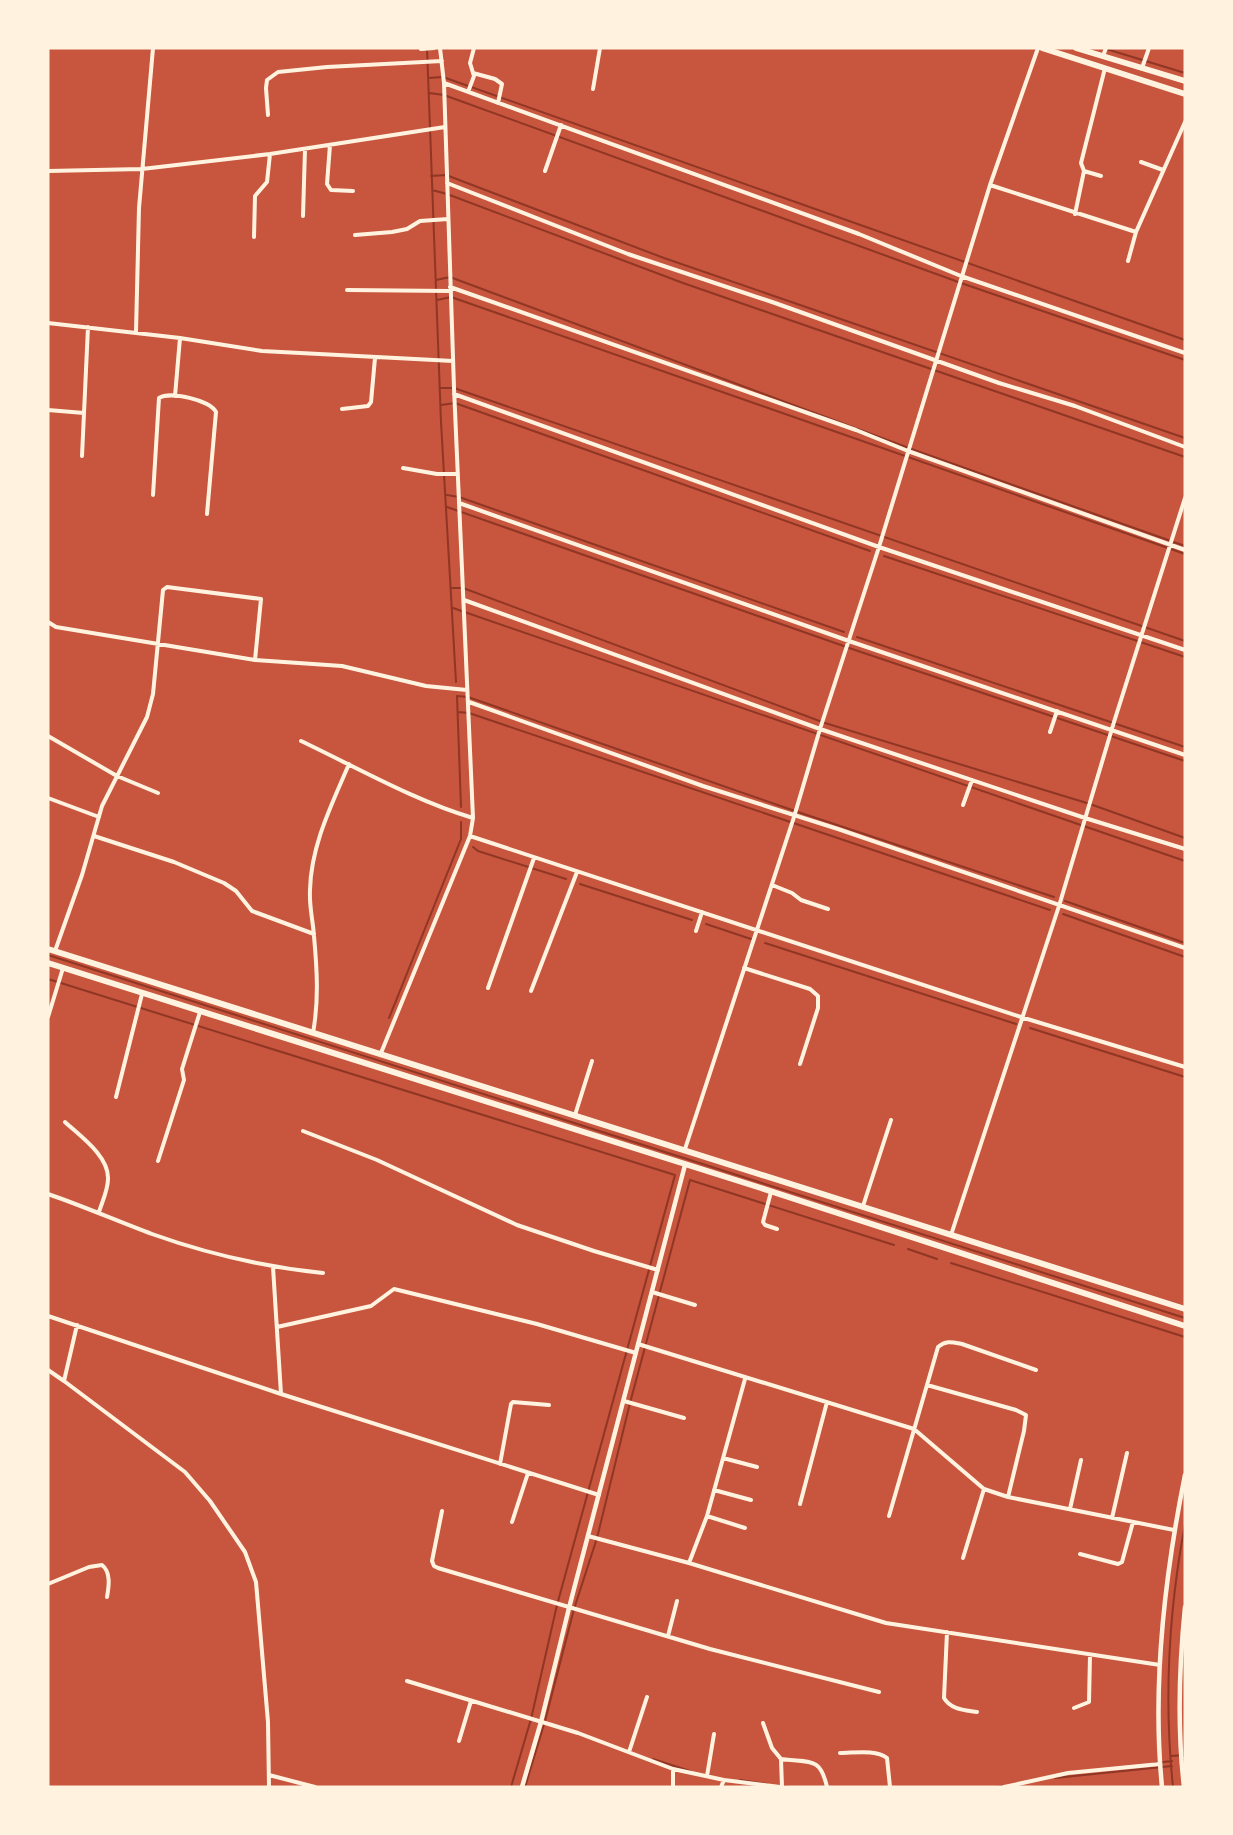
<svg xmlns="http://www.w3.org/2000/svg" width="1233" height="1835" viewBox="0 0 1233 1835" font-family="Montserrat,sans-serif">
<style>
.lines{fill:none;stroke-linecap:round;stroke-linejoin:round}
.stream{stroke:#8f3625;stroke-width:2}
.minor{stroke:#fff3e0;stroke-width:4}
.tertiary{stroke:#fff3e0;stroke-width:4.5}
.primary{stroke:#fff3e0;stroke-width:6}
</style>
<rect width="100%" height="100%" fill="#c8553d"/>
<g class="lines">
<!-- stream -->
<path class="stream" d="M427 48 441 422 456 682
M1103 48 1185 73
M428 78 443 77 1185 340
M429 93 444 95 961 283 1185 360
M431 176 446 175 664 258 1185 438
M432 190 447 194 683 283 1185 457
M436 280 450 277 917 451 1185 546
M437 300 451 297 1185 554
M440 388H454L1185 641
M441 405 455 403 870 551
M447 495 459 497 844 632
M447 507 855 650 1185 761
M884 556 1185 657
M452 588H463L825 723 1090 804 1185 838
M453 608 1185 861
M857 637 1185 747
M458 712 469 713 1050 910
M461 807 457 696 468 697 795 811 1054 897
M473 847 478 851 566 879
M580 884 692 920
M1065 901 1185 943
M1063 914 1185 957
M706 924 751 939
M765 943 1016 1024
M48 955 1185 1318
M48 979 675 1175 557 1605 531 1719 511 1787
M389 1018 461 839V822
M1030 1028 1185 1077
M908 1249 937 1259
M951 1263 1185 1337
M1171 1756 1185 1755
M653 1759 690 1771
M1154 1763 1172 1761
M1055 1778 1172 1766
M740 1780 767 1784
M782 1786 791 1787
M525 1787 545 1721 574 1609 597 1538 630 1403 690 1180 894 1245
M994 1787 1003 1786
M1173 1787C1164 1701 1169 1609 1185 1524"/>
<!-- minor -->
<path class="minor" d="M421 49 434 48
M1103 56 1106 48
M1142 68 1149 48
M473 73 495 79 502 84 498 103
M444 83 859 234 961 276 1185 353
M593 89 600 48
M468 92 474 76 470 63 474 48
M268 115 266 88 267 80 278 72 327 67 442 61
M330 145 327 184 331 190 353 191
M1141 162 1163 170
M48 171 142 169 270 154 445 127
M545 171 561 125
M1101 176 1084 171 1081 163 1105 68
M447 183 628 254 775 303 999 383 1075 406 1185 447
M990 185 1136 232 1185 122
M1075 214 1084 171
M303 216 305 149
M355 235 392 232 407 229 420 221 448 219
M254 237 255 196 267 182 270 154
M1128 261 1136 232
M450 287 856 430 908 451 1185 550
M347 290 450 291
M48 323 180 338 262 351 453 361
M136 332 139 208 153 48
M454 394 879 547 1185 650
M175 396 180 338
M342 409 368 406 371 402 375 358
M48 410 84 413
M82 456 88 327
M403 468 437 474H458
M153 495 159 398C170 391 210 400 216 412L207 514
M459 503 849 641 1185 755
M464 600 820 729 1085 818 1185 849
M48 622 56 627 255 660 342 666 426 686 467 690
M469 702 703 786 838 829 1185 948
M1050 732 1057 711
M48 736 117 776 158 793
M301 741C356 767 415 801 473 818
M48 798 99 817
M963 805 972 780
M94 836 174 862 224 883 236 891 252 911 314 934
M470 836 1021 1017 1185 1067
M772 885 792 893 801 900 828 909
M696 931 702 912
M55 951 82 875 102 806 147 717 153 694 163 590 167 587 261 599 255 660
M744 968 810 989 818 996V1008L800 1064
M488 988 534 858
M531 991 577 872
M48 1017 63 968
M313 1033C319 1000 317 969 314 936 313 921 309 906 310 890 311 845 332 804 349 764
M381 1053 470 836 473 818 454 388 444 83 440 48
M116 1097 142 994
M575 1115 592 1061
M65 1122C80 1136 109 1156 108 1179 108 1190 102 1202 99 1212
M303 1131 377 1160 517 1225 594 1251 658 1270
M685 1149 794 817 820 729 879 547 990 185 1038 48
M158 1161 184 1080 182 1069 200 1012
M771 1192 763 1222 765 1225 777 1229
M48 1194C83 1206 117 1221 152 1234 208 1254 265 1267 323 1273
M863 1206 891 1120
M951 1235 1059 906 1114 722 1185 498
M273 1267 281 1394
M652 1292 695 1305
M48 1316 281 1394 599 1495
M277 1327 371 1306 394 1289 537 1324 636 1353
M638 1344 914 1429 984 1489 1008 1497 1174 1530
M48 1370 64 1381 77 1325
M64 1381 185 1472 210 1501 245 1552 256 1582 268 1722 269 1787
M927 1385 1016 1410 1026 1415 1024 1431 1008 1497
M624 1401 684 1418
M723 1458 757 1467
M500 1464 511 1404 513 1402 549 1405
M714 1490 751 1500
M800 1504 827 1402
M1070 1509 1081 1460
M442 1511 432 1561 434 1566 438 1568 710 1649 879 1692
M707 1516 745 1528
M889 1516 938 1347C946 1340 952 1342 962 1344L1036 1370
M1112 1518 1127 1453
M512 1522 528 1473
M588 1536 689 1563 886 1623 1160 1665
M1080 1554 1118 1564 1122 1562 1133 1522
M963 1558 984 1489
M689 1563 707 1516 745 1379
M48 1584 89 1567 102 1565C111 1572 109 1586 107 1597
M947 1632 944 1698C951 1710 965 1710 977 1712
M668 1636 677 1601
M407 1681 578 1733 673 1769 724 1780 780 1787
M1074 1708 1089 1702 1090 1655
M763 1723 772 1748 781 1759
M459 1741 471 1701
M629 1752 647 1697
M840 1753C854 1753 876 1749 887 1758L890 1787
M269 1775 315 1787
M707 1776 714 1734
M673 1787V1769
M721 1787 724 1780
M782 1787 781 1759C810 1763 820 1756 827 1787
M1004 1787 1068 1773 1160 1764"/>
<!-- tertiary -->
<path class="tertiary" d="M522 1787 541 1722 569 1608 685 1165
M1162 1787C1152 1686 1165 1574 1185 1475
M1184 1787C1177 1727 1179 1667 1185 1607"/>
<!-- primary -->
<path class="primary" d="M1042 48 1185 94
M1076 48 1185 81
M48 949C427 1069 806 1188 1185 1309
M48 963 761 1188 1185 1326"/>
</g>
<!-- border -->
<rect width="1233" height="1835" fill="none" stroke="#fff3e0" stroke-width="99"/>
</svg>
